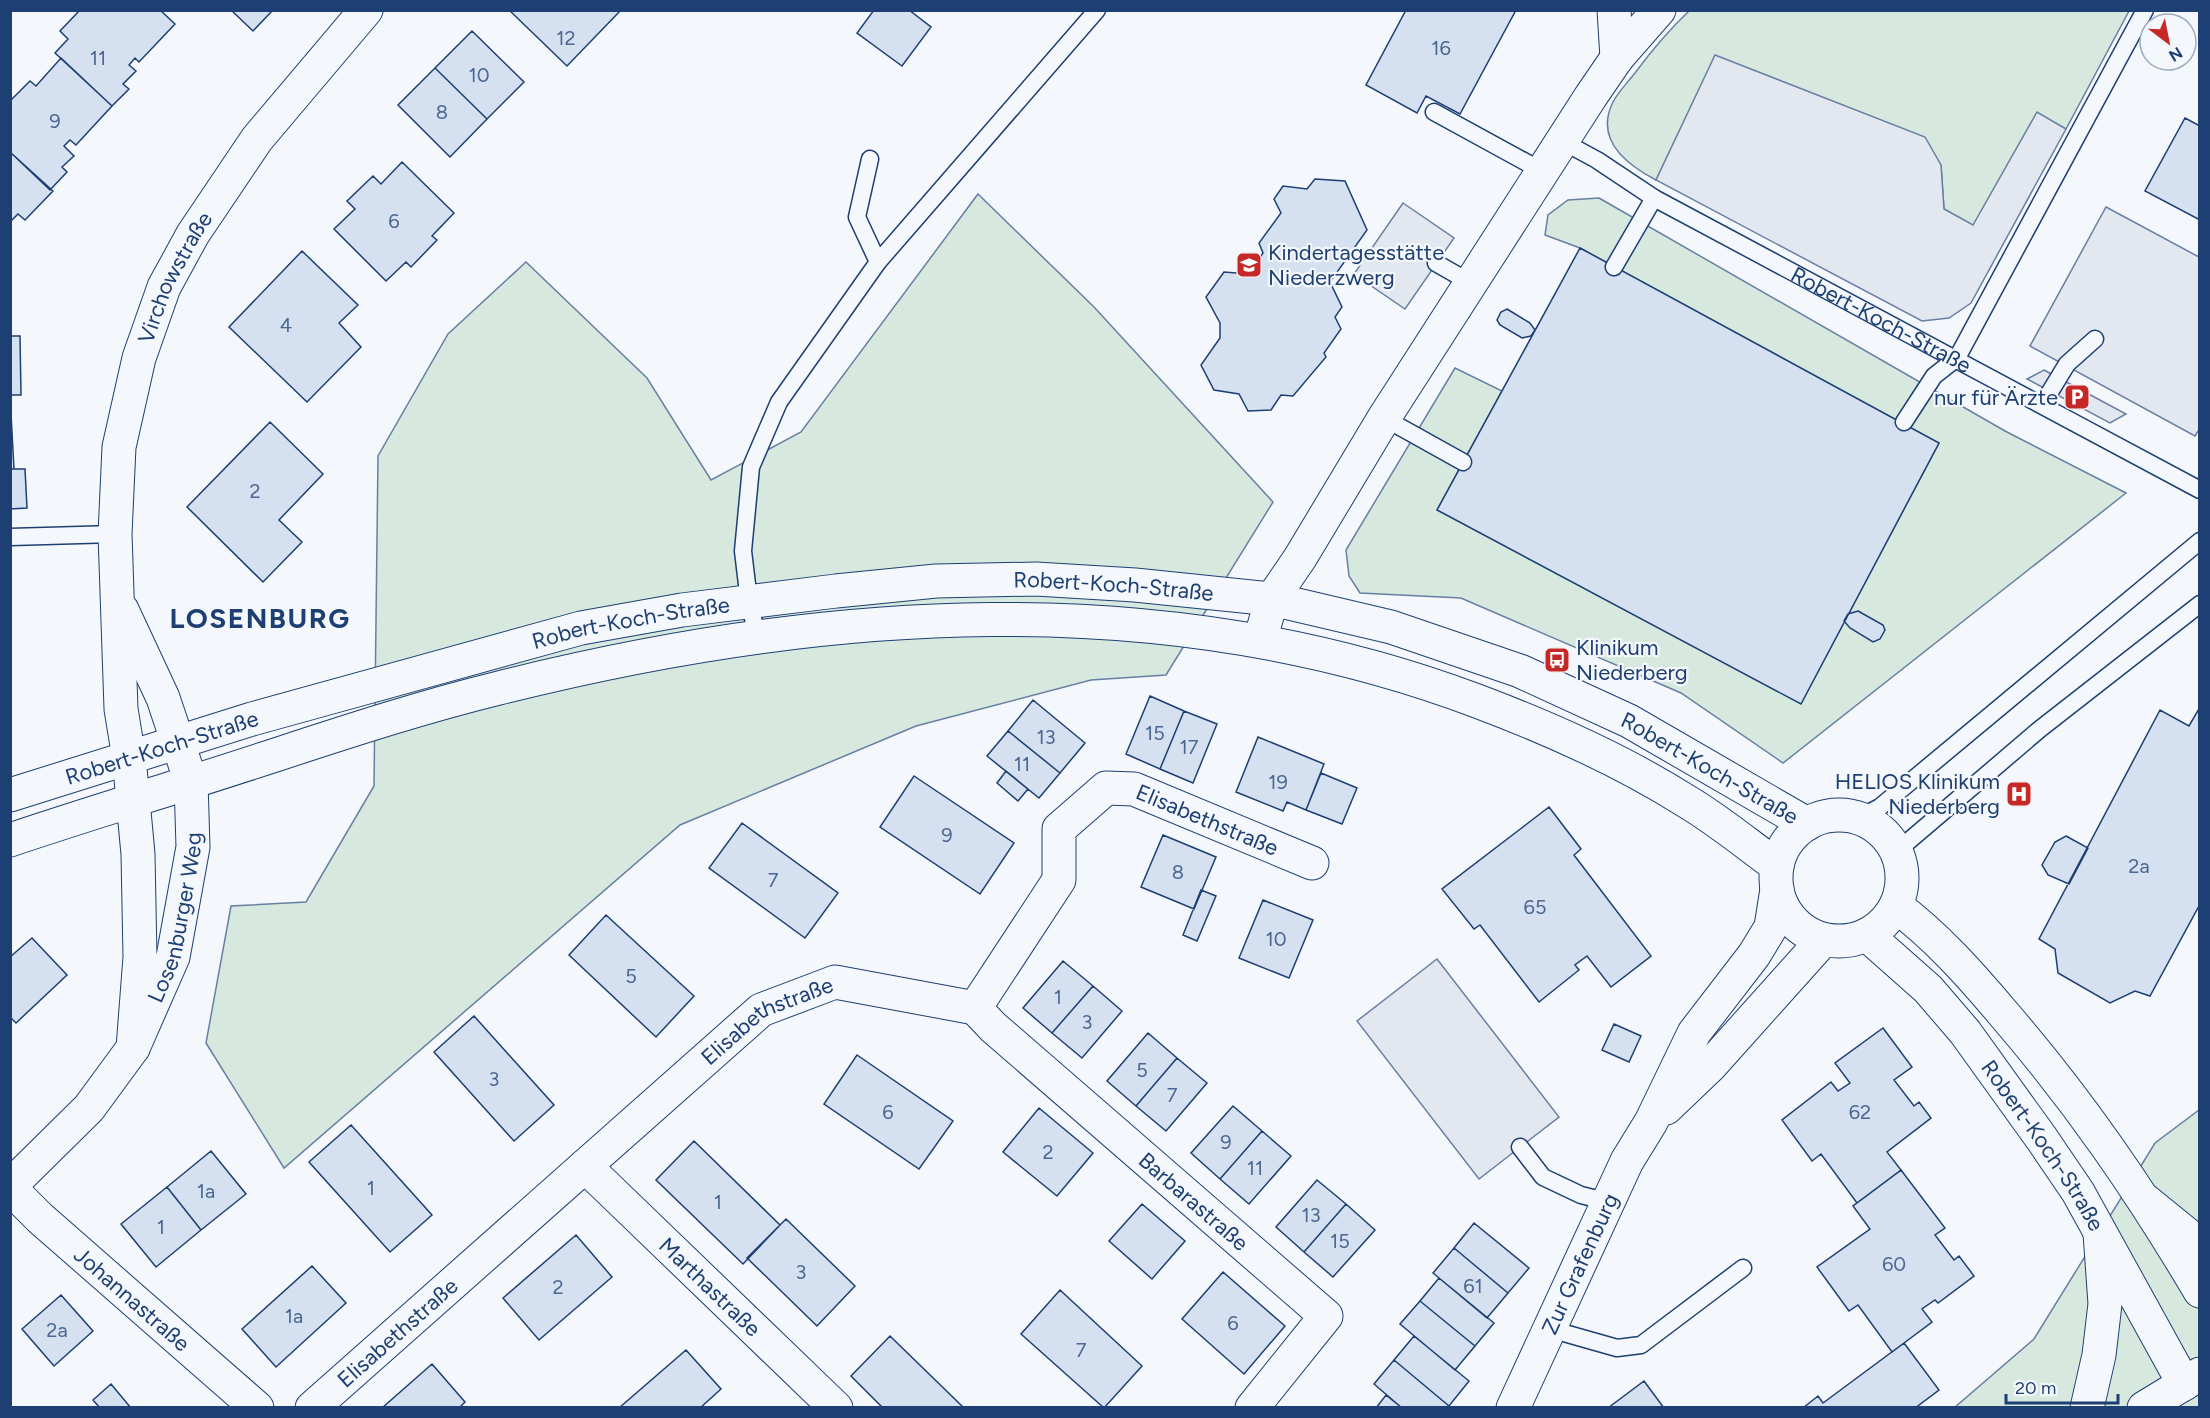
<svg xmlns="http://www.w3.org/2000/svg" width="2210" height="1418" viewBox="0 0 2210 1418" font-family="Figtree,sans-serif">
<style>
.green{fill:#d7e8df;stroke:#687fa3;stroke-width:1.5}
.parking{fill:#e3e8f0;stroke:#687fa3;stroke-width:1.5}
.building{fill:#d5e0f0;stroke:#1d3f73;stroke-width:1.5}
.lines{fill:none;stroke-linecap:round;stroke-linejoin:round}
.service-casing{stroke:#1d3f73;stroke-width:19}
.minor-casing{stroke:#1d3f73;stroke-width:35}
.tertiary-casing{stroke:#1d3f73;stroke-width:35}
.secondary-casing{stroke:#1d3f73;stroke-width:35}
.service{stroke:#f4f7fb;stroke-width:16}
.minor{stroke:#f4f7fb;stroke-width:33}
.tertiary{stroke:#f4f7fb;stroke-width:33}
.secondary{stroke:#f4f7fb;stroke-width:33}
.labels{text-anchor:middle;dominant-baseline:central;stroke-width:4.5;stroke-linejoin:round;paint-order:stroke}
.number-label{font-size:20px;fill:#4b6792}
.poi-label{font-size:22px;fill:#1d3f73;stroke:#f4f7fb;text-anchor:start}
.street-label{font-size:22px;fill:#1d3f73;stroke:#f4f7fb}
.district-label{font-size:28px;font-weight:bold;letter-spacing:1.5px;fill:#1d3f73;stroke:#f4f7fb}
</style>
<rect width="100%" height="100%" fill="#f4f7fb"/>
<!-- green -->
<path class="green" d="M1689 11H2129L2066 129 2037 113 1973 226 1944 209 1941 165 1716 56 1656 180C1627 165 1594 140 1613 102 1618 92 1628 82 1635 73 1652 50 1669 30 1689 11Z
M978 194 1094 307 1273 502 1166 675 1091 680 916 726 680 825 284 1168 206 1043 231 906 306 902 374 786 378 456 448 334 526 262 647 378 711 480 801 432Z
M1599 198 2005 431 2126 493 1783 763 1681 693 1461 598 1360 593 1349 576 1346 550 1455 368 1502 391 1437 510 1801 703 1939 443 1580 248 1545 235 1548 215 1568 200Z
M2199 1110V1407L1954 1408 2034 1339 2155 1143Z"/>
<!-- parking -->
<path class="parking" d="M1715 55 1925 137 1941 165 1944 209 1973 225 2037 112 2066 129 1971 303 1949 318 1922 321 1656 180Z
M1403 203 1454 238 1405 309 1354 274Z
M2106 207 2199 257 2200 428 2195 436 2030 346Z
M2044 370 2126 414 2110 423 2027 379Z
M1437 959 1559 1117 1479 1179 1357 1021Z"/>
<!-- building -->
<path class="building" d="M80 10H160L175 24 139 62 135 58 129 65 136 71 123 84 129 89 112 106 55 53 68 39 60 31Z
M231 10H273L253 31Z
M509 10H621L567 66Z
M874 10H909L931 27 902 66 857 33Z
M1406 10H1516L1460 114 1426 96 1417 113 1366 85Z
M472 31 524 82 487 119 435 68Z
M61 58 112 106 76 145 70 140 64 146 74 156 62 167 67 172 50 190 10 152V101L30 81 36 86Z
M435 68 487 119 450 157 398 105Z
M2185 118 2200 126V220L2145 191Z
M10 152 53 191 25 220 18 214 10 222Z
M402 162 454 213 432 236 437 240 411 267 406 262 386 281 334 229 355 209 347 201 373 176 381 184Z
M1315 179 1345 181 1367 230 1330 282 1342 307 1335 317 1341 329 1324 353 1326 357 1293 396 1281 395 1271 410 1248 411 1239 394 1214 390 1201 365 1220 338V323L1206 297 1224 272 1249 274 1263 253 1259 243 1281 213 1274 199 1283 186 1307 189Z
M1580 248 1939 443 1801 704 1437 510Z
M302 251 358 305 339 323 361 347 307 402 229 327Z
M1507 309 1530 323 1535 330 1531 336 1522 338 1500 325 1497 320 1501 312Z
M10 336H20L21 395H10Z
M10 395 14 469H10Z
M270 422 323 474 279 520 302 542 263 582 187 507Z
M10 469H25L27 508 10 509Z
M1858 611 1883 625 1885 630 1880 639 1873 642 1850 628 1844 621 1848 614Z
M1150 696 1184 711 1160 769 1126 754Z
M1033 700 1085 743 1060 773 1008 731Z
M2200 707V904L2150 996 2135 991 2110 1003 2058 973 2055 949 2039 939 2160 710 2189 726Z
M1184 711 1217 724 1193 783 1160 769Z
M1008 731 1060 773 1039 798 987 756Z
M1258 737 1324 764 1306 810 1287 802 1283 811 1236 792Z
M1006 771 1028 789 1018 801 997 783Z
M1321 773 1357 788 1342 824 1306 810Z
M914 776 1014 843 980 894 880 827Z
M1549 807 1581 849 1574 855 1651 956 1611 987 1587 956 1575 965 1579 970 1539 1002 1480 925 1474 929 1442 889Z
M742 823 838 893 805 938 709 868Z
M1163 835 1216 857 1194 909 1141 887Z
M2066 836 2088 848 2069 884 2048 875 2042 865 2055 842Z
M1201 890 1216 896 1197 941 1183 935Z
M1263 900 1313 920 1289 978 1239 958Z
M606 915 694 996 656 1037 569 955Z
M32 938 67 975 16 1023 10 1017V957Z
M1063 961 1093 986 1052 1033 1023 1008Z
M1093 986 1122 1011 1082 1058 1052 1033Z
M474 1016 554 1105 514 1141 434 1052Z
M1614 1024 1641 1036 1629 1062 1602 1050Z
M1883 1028 1912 1067 1894 1080 1914 1106 1919 1102 1931 1118 1887 1152 1901 1170 1857 1203 1821 1154 1812 1161 1782 1120 1831 1082 1838 1091 1850 1083 1835 1063Z
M1148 1033 1177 1058 1136 1106 1107 1081Z
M857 1055 953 1121 919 1169 824 1104Z
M1177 1058 1207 1083 1166 1131 1136 1106Z
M1233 1106 1262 1131 1220 1179 1191 1153Z
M1039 1108 1093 1153 1057 1196 1003 1152Z
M351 1125 432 1215 390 1252 309 1162Z
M1262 1131 1291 1156 1249 1204 1220 1179Z
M694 1141 780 1225 743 1264 656 1180Z
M211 1151 246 1194 201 1230 167 1187Z
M1901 1170 1945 1228 1935 1235 1954 1260 1959 1256 1974 1276 1938 1303 1935 1300 1922 1309 1932 1322 1892 1352 1858 1305 1849 1311 1817 1267 1870 1229 1853 1206Z
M1317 1180 1346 1204 1304 1252 1276 1227Z
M167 1187 201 1230 156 1267 121 1224Z
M1142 1204 1185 1241 1152 1279 1109 1241Z
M1346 1204 1375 1230 1333 1277 1304 1252Z
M786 1219 855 1286 817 1326 747 1258Z
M1474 1223 1529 1268 1508 1293 1454 1248Z
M576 1235 612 1277 539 1340 503 1298Z
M1454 1248 1508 1293 1487 1318 1433 1273Z
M312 1266 346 1303 276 1367 242 1329Z
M1223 1272 1285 1326 1244 1374 1182 1319Z
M1439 1278 1494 1323 1475 1346 1420 1301Z
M1060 1290 1142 1366 1104 1408 1021 1334Z
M61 1295 93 1331 54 1366 22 1329Z
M1420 1301 1475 1346 1455 1370 1400 1324Z
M890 1336 964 1408H883L851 1376Z
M1414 1336 1469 1381 1449 1406 1394 1360Z
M1904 1343 1939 1390 1915 1408H1803L1818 1396 1823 1403Z
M686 1350 721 1389 700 1408H619Z
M1394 1360 1449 1406 1447 1408H1402L1374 1384Z
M432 1364 465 1402 459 1408H382Z
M1644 1381 1664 1408H1608Z
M111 1384 131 1408H100L93 1400Z
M1386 1395 1402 1408H1376Z"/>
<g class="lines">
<!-- service casing -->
<g class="service-casing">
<g id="service">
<path d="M1434 112 1542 171"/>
<path id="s1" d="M1562 141 1597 160 1654 198 2200 490"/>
<path d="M870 159 857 217 878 262"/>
<path d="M1436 263 1471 283"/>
<path d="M1614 267 1654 198"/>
<path d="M2042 405 2067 364 2095 339"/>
<path d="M1384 418 1463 462"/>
<path d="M1904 422 1934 376 1957 358 2145 10"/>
<path d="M10 537 115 534"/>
<path d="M757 636 749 601 743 551 751 467 779 402 878 262 1097 10"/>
<path d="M1859 818 1880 807 1910 782 2200 541"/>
<path d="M1897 851 2040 729 2200 604"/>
<path d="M1520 1147 1543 1177 1581 1195 1609 1202"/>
<path d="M1550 1329 1617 1348 1641 1345 1743 1268"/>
</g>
</g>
<!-- minor casing -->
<g class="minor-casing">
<g id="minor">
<path d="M1614 10 1617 58"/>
<path d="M1260 640 1272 599 1300 558 1384 418 1591 96 1617 58 1659 10"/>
<path id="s2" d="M975 1008 993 1027 1326 1316 1252 1408"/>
<path id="s3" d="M975 1008 1059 880V829L1106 788 1134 789 1312 863"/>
<path id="s4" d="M133 1048 140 957 138 854 129 758 121 709 115 534 119 447 139 358 164 287 193 234 257 139 366 10"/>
<path d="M1666 1108 1711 1065 1823 940"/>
<path id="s5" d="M585 1166 836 1408"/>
<path id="s6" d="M10 1186 89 1108 133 1048 173 957 193 847 191 782 163 698 122 610"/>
<path id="s7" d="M10 1188 40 1218 257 1408"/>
<path id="s8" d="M312 1408 761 1010 835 982 975 1008"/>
<path id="s9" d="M1513 1408 1627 1161 1651 1122 1694 1033 1754 955 1771 927 1777 889"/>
</g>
</g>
<!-- tertiary casing -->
<g class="tertiary-casing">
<g id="tertiary">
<path id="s10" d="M10 795 252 719 581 628 682 610 836 591 936 581 1036 579 1135 585 1272 599 1391 627 1520 671 1629 721 1807 824"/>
<circle cx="1839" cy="878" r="63"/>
<path d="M10 840C69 820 128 802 188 783 291 751 393 714 499 688 821 607 1160 582 1477 701 1549 728 1621 760 1686 801 1718 820 1747 844 1777 866"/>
<path d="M1896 906C1936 936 1970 974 2002 1012 2079 1101 2140 1190 2200 1291"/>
<path id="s11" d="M1867 935 1928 989 1965 1032 2042 1139 2078 1192 2184 1384"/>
</g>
</g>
<!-- secondary casing -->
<g class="secondary-casing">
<path id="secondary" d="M2146 1201 2200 1245
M2087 1408 2099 1355 2105 1304 2100 1233
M2144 1408 2200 1374"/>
</g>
<!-- service -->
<use href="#service" class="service"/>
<!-- minor -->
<use href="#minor" class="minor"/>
<!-- tertiary -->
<use href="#tertiary" class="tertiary"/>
<!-- secondary -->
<use href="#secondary" class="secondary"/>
</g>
<!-- icons -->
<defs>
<g id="school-square" transform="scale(1.35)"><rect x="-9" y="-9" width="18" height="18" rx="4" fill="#c62828" stroke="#f4f7fb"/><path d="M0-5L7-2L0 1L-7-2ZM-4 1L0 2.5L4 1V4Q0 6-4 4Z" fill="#fff"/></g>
<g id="parking-square" transform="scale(1.35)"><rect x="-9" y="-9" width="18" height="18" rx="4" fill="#c62828" stroke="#f4f7fb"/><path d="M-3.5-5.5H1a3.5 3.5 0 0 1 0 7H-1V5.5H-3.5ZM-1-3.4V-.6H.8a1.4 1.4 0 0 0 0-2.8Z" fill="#fff"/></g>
<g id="bus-square" transform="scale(1.35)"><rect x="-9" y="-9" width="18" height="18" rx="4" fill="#c62828" stroke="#f4f7fb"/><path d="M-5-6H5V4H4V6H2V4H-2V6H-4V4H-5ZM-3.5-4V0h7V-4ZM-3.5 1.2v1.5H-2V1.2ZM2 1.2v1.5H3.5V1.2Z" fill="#fff"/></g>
<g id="hospital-square" transform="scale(1.35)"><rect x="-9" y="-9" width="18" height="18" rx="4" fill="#c62828" stroke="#f4f7fb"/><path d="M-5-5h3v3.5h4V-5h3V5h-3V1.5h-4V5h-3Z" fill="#fff"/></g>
</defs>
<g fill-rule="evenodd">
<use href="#school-square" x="1249" y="265"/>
<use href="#parking-square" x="2077" y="397"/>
<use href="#bus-square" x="1557" y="660"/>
<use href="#hospital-square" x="2019" y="794"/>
</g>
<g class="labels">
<!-- number labels -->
<g class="number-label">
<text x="566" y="38">12</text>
<text x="1441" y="48">16</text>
<text x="98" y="58">11</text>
<text x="479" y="75">10</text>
<text x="442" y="112">8</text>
<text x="55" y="121">9</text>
<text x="394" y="221">6</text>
<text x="286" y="325">4</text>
<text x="255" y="491">2</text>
<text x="1155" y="733">15</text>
<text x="1046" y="737">13</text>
<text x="1189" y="747">17</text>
<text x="1022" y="764">11</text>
<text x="1278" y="782">19</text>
<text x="947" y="835">9</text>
<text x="2139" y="866">2a</text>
<text x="1178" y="872">8</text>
<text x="773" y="880">7</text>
<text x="1535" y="907">65</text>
<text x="1276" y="939">10</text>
<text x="631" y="976">5</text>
<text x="1058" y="997">1</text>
<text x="1087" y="1022">3</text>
<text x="1142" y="1070">5</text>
<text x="494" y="1079">3</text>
<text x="1172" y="1095">7</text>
<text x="888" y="1112">6</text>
<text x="1860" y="1112">62</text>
<text x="1226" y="1142">9</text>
<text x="1048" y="1152">2</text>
<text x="1255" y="1168">11</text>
<text x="371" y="1188">1</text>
<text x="206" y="1191">1a</text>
<text x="718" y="1202">1</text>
<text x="1311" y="1215">13</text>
<text x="161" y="1227">1</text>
<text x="1340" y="1241">15</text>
<text x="1894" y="1264">60</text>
<text x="801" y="1272">3</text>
<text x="1473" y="1286">61</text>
<text x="558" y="1287">2</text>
<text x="294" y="1316">1a</text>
<text x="1233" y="1323">6</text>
<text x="57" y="1330">2a</text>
<text x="1081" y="1350">7</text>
</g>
<!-- poi labels -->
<g class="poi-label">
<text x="1268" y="252">Kindertagesstätte<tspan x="1268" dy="25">Niederzwerg</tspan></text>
<text x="2058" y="397" text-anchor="end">nur für Ärzte</text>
<text x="1576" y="647">Klinikum<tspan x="1576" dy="25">Niederberg</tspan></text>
<text x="2000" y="781" text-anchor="end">HELIOS Klinikum<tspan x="2000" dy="25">Niederberg</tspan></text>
</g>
<!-- street labels -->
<g class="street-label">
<text stroke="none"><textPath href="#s4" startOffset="782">Virchowstraße</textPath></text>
<text stroke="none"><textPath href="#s1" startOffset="366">Robert-Koch-Straße</textPath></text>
<text stroke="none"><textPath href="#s10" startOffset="1131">Robert-Koch-Straße</textPath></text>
<text stroke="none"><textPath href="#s10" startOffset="645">Robert-Koch-Straße</textPath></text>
<text stroke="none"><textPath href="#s10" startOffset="159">Robert-Koch-Straße</textPath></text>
<text stroke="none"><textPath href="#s10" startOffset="1762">Robert-Koch-Straße</textPath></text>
<text stroke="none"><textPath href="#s3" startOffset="374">Elisabethstraße</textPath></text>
<text stroke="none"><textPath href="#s6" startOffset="324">Losenburger Weg</textPath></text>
<text stroke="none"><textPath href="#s8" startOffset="600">Elisabethstraße</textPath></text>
<text stroke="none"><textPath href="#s11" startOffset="276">Robert-Koch-Straße</textPath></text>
<text stroke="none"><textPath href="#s2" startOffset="292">Barbarastraße</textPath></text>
<text stroke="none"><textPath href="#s9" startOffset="159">Zur Grafenburg</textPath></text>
<text stroke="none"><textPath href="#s5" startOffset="174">Marthastraße</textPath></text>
<text stroke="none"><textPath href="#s7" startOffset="165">Johannastraße</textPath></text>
<text stroke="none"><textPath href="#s8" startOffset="114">Elisabethstraße</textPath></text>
</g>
<!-- district labels -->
<g class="district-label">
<text x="260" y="618">LOSENBURG</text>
</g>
</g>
<!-- border -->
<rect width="2210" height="1418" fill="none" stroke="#1d3f73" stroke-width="24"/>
<!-- north arrow -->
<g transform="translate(2168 42) rotate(148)"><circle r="28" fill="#f4f7fb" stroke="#9eadc5" stroke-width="1.5"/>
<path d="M0-4.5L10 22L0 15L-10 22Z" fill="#c62828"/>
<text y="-9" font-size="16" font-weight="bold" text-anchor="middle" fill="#1d3f73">N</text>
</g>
<!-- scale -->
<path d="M2006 1394v9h112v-9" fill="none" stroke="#1d3f73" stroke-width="3"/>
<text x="2015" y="1394" font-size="18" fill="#1d3f73" stroke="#f4f7fb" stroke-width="4.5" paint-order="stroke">20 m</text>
</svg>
